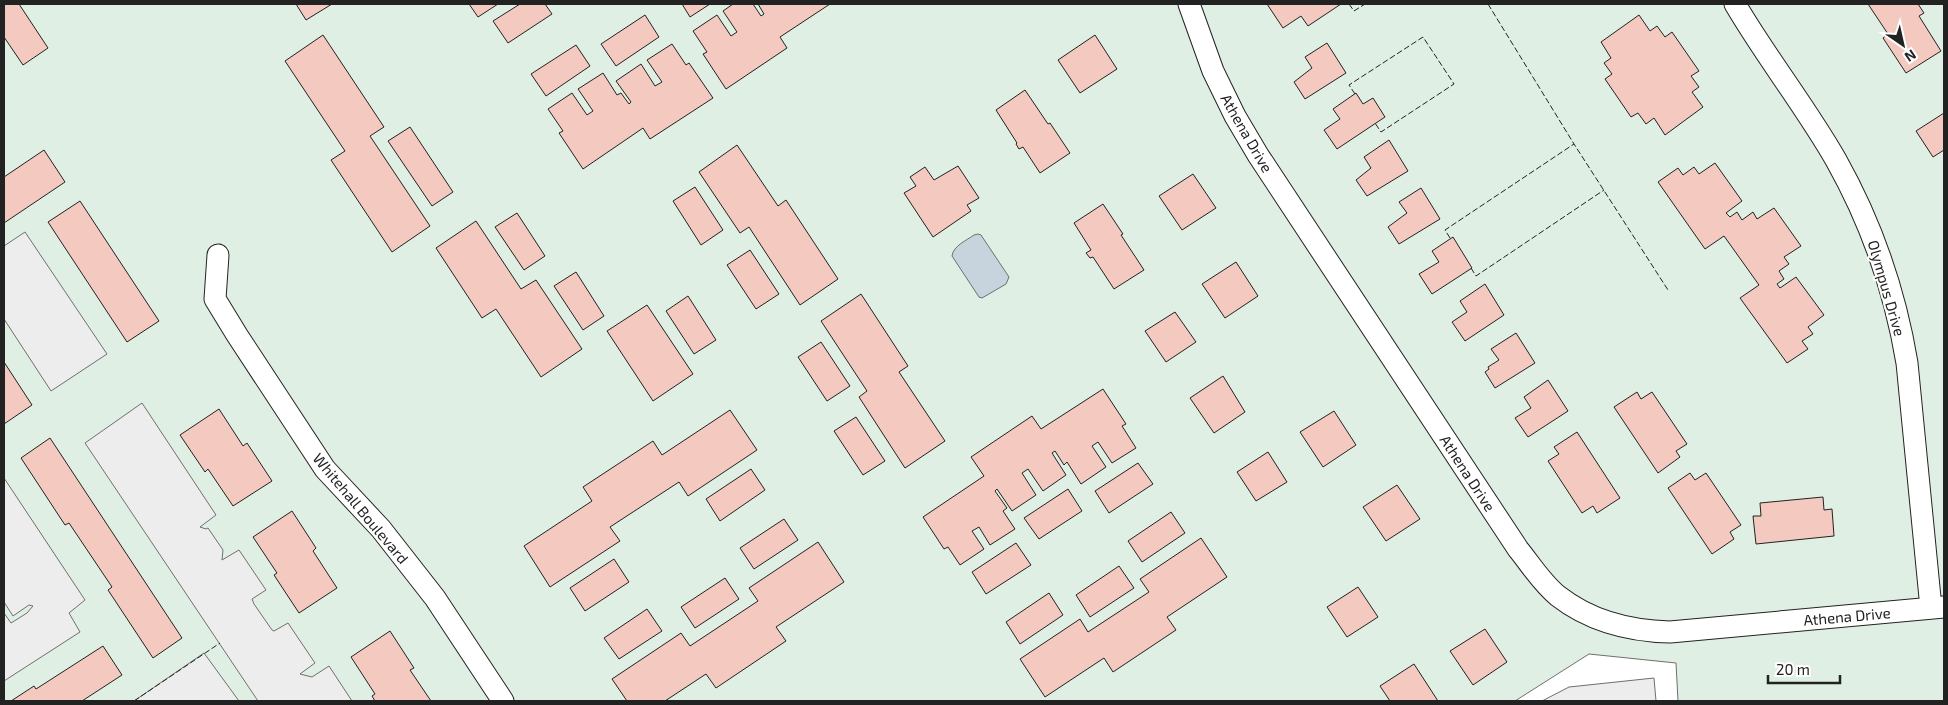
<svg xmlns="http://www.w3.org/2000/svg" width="1948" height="705" viewBox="0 0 1948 705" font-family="'Exo 2',sans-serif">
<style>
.green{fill:#e0efe3;stroke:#6f6f6f}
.parking{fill:#ededed;stroke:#6f6f6f}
.water{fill:#c7d3dd;stroke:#6f6f6f}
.building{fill:#f3c9c0;stroke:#222}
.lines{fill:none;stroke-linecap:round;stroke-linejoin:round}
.street-casing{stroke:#222;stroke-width:23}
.street{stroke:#fff;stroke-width:21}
.fence{stroke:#222;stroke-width:1;stroke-dasharray:6 2.5;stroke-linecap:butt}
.labels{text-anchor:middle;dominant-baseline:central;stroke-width:4;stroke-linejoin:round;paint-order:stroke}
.street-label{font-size:15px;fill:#222;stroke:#fff}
</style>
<rect width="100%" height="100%" fill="#fff"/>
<!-- green -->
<path class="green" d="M4 4H1944V701H1678L1676 663 1589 654 1515 701H4Z"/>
<!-- parking -->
<path class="parking" d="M25 232 107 354 51 391 4 319V246Z
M142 403 216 515 200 527 206 529 208 528 223 550 222 560 239 550 266 590 252 599 254 604 272 630 274 631 288 623 315 663 300 674 312 677 329 666 352 701H258L85 443Z
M4 478 85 600 69 613 80 632 4 681V613L11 623 27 613 33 606 29 605 13 616 4 602Z
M204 653 239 701H134Z
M1654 678 1656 701H1542L1569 687Z"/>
<!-- water -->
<path class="water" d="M978 234 981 235 1009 277 1006 284 982 298 979 297 952 256C953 246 967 240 974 235Z"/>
<!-- building -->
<path class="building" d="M4 4H19L48 48 23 65 4 37Z
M296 4H332L306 20Z
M469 4H498L478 17Z
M520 4H545L552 14 508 43 493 21Z
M682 4H710L690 17Z
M733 4H753L761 16 764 14 758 4H830L780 37 787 48 726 89 703 54 707 52 693 31 717 15 731 36 737 32 723 11Z
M1267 4H1341L1308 26 1301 16 1283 28Z
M1868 4H1918L1924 13 1919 16 1941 51 1906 73 1883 38 1888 34Z
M645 15 659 37 616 66 601 44Z
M1639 15 1650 31 1657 26 1665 37 1672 32 1699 71 1691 76 1699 87 1692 92 1703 107 1665 135 1654 118 1646 124 1638 113 1631 117 1605 79 1612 74 1604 63 1611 58 1601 42Z
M323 35 384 127 370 136 430 226 392 252 331 160 345 151 285 61Z
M1095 35 1117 69 1080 93 1058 60Z
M1327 43 1346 73 1305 99 1294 82 1312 68 1305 57Z
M672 44 686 65 689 63 713 98 650 139 643 128 583 169 559 133 563 131 548 109 572 93 587 115 593 111 578 89 603 73 617 95 621 93 629 104 631 102 616 81 641 64 655 86 662 82 647 60Z
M576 45 590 66 546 96 531 74Z
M1025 90 1048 124 1050 123 1070 153 1040 173 1023 147 1019 149 1016 144 1017 143 996 110Z
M1356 93 1363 104 1373 98 1385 117 1337 149 1324 130 1340 119 1333 109Z
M1944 113V150L1933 157 1916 131Z
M410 127 453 192 432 206 388 141Z
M1389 140 1408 171 1367 196 1356 180 1371 168 1364 157Z
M737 145 778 206 786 200 838 279 800 305 749 227 740 233 699 172Z
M44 150 65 182 4 223V177Z
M1715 163 1742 201 1726 213 1730 217 1737 212 1742 220 1753 212 1757 219 1774 208 1801 246 1784 257 1789 264 1779 271 1784 279 1777 284 1780 288 1796 277 1824 315 1808 327 1813 334 1802 341 1808 349 1787 363 1740 298 1759 285 1724 236 1705 249 1658 182 1678 168 1683 175 1694 167 1699 174Z
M958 166 979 198 967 205 971 211 933 237 904 193 916 186 910 177 925 167 934 180Z
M1193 174 1216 208 1182 230 1159 196Z
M695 187 723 230 701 245 673 201Z
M1421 188 1440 219 1399 244 1388 227 1407 213 1399 202Z
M80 201 159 321 127 342 48 222Z
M1103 204 1123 234 1121 235 1144 270 1114 289 1093 257 1090 258 1086 253 1091 250 1074 223Z
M517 213 545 256 524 270 495 227Z
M476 221 521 289 536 280 582 349 541 377 496 309 482 318 436 248Z
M1453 237 1472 268 1432 294 1419 274 1439 262 1432 251Z
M750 250 779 294 756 309 727 265Z
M1236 262 1258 296 1225 318 1202 284Z
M576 272 604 316 583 330 554 286Z
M1485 284 1504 315 1465 341 1452 322 1467 312 1460 301Z
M861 294 908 366 899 372 945 441 905 468 859 397 867 391 821 321Z
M688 296 716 340 694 354 666 311Z
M647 305 693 374 653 401 607 331Z
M1175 312 1196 342 1166 362 1145 331Z
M1516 333 1535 363 1495 388 1485 372 1489 369 1488 367 1499 360 1491 349Z
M821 342 850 386 827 401 798 357Z
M4 362 32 405 4 424Z
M1223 376 1245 412 1214 433 1190 398Z
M1548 380 1568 411 1528 437 1515 418 1531 408 1524 397Z
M1103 389 1126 424 1122 426 1136 448 1112 463 1098 442 1092 446 1106 467 1081 484 1067 462 1064 465 1055 451 1052 453 1066 475 1043 491 1028 469 1022 473 1036 495 1012 511 997 489 995 491 1007 508 1003 511 1015 529 990 545 979 527 972 531 984 549 960 565 948 547 944 549 923 517 984 476 971 457 1032 416 1041 429Z
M1637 392 1641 399 1652 392 1687 444 1676 451 1680 457 1658 473 1614 407Z
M219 409 243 446 247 443 272 481 233 506 208 469 205 472 180 435Z
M730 410 757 450 688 496 679 482 610 527 620 541 550 587 524 546 592 501 583 487 653 441 662 455Z
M1334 411 1356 445 1323 467 1300 432Z
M856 417 885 461 863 475 834 431Z
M1577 432 1620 498 1597 513 1593 506 1582 513 1548 461 1559 454 1554 447Z
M50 438 182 638 153 658 108 590 112 587 69 523 65 525 21 458Z
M1268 452 1287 482 1256 501 1237 472Z
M1138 463 1153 484 1109 513 1095 491Z
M751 469 765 490 720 521 706 499Z
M1690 473 1695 480 1706 473 1741 525 1730 532 1734 539 1712 554 1668 488Z
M1397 485 1420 519 1386 541 1363 507Z
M1068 489 1082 511 1039 539 1024 518Z
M1823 497 1824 510 1832 509 1834 536 1756 544 1753 516H1761L1760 503Z
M292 511 316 548 313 551 337 588 299 613 274 575 277 573 253 537Z
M1171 512 1185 533 1142 562 1128 541Z
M784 519 798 540 754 569 740 548Z
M1201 538 1227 577 1167 617 1176 630 1113 672 1104 658 1045 697 1020 659 1080 619 1088 632 1149 592 1140 579Z
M818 542 844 582 776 627 786 641 716 688 706 674 665 701H627L612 679 681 633 690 646 758 601 749 588Z
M1016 543 1031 565 986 594 972 572Z
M614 559 629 582 585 611 570 588Z
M1119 566 1134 588 1090 617 1076 595Z
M725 578 739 599 695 628 681 607Z
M1358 587 1378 617 1347 637 1327 607Z
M1049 593 1063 615 1020 644 1006 622Z
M647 609 662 631 619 659 604 638Z
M1485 629 1507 662 1473 685 1450 651Z
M390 631 414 668 410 670 431 701H375L372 696 375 694 351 657Z
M103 646 122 675 82 701H11L34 686 36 689Z
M1414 664 1438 701H1390L1380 686Z"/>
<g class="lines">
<!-- street casing -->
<g class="street-casing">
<path id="street" d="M1189 4 1213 71 1235 116 1258 155 1518 549C1531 565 1542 583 1558 596 1590 621 1630 631 1670 632L1944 607
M1735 4C1766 57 1805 106 1836 160 1872 224 1895 291 1907 363L1931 608
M218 255 215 299 237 335 325 469 381 529 435 598 503 701"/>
</g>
<!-- street -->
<use href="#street" class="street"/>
<!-- fence -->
<path class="fence" d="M1349 4 1354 11 1365 4
M1488 4 1574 144 1668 290
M1355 94 1349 85 1423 37 1454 84 1381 132 1375 123
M1450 238 1445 230 1574 144
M1471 268 1476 276 1604 190
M134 701 220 643"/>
</g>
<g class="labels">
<!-- street labels -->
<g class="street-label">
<text transform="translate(1247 133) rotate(60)">Athena Drive</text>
<text transform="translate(1887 288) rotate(74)">Olympus Drive</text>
<text transform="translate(1468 473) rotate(57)">Athena Drive</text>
<text transform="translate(361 508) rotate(50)">Whitehall Boulevard</text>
<text transform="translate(1847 616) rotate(-5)">Athena Drive</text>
</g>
</g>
<!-- border -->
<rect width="1948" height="705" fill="none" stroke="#222222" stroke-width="10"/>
<!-- north arrow -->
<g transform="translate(1903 45) rotate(146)" stroke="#ffffff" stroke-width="4" paint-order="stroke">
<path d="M0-4L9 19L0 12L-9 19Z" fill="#222222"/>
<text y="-8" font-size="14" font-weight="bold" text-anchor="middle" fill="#222222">N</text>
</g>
<!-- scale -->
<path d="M1768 675v8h72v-8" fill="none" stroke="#222222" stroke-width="2.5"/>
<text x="1776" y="675" font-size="15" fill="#222222" stroke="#ffffff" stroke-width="4" paint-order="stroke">20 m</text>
</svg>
